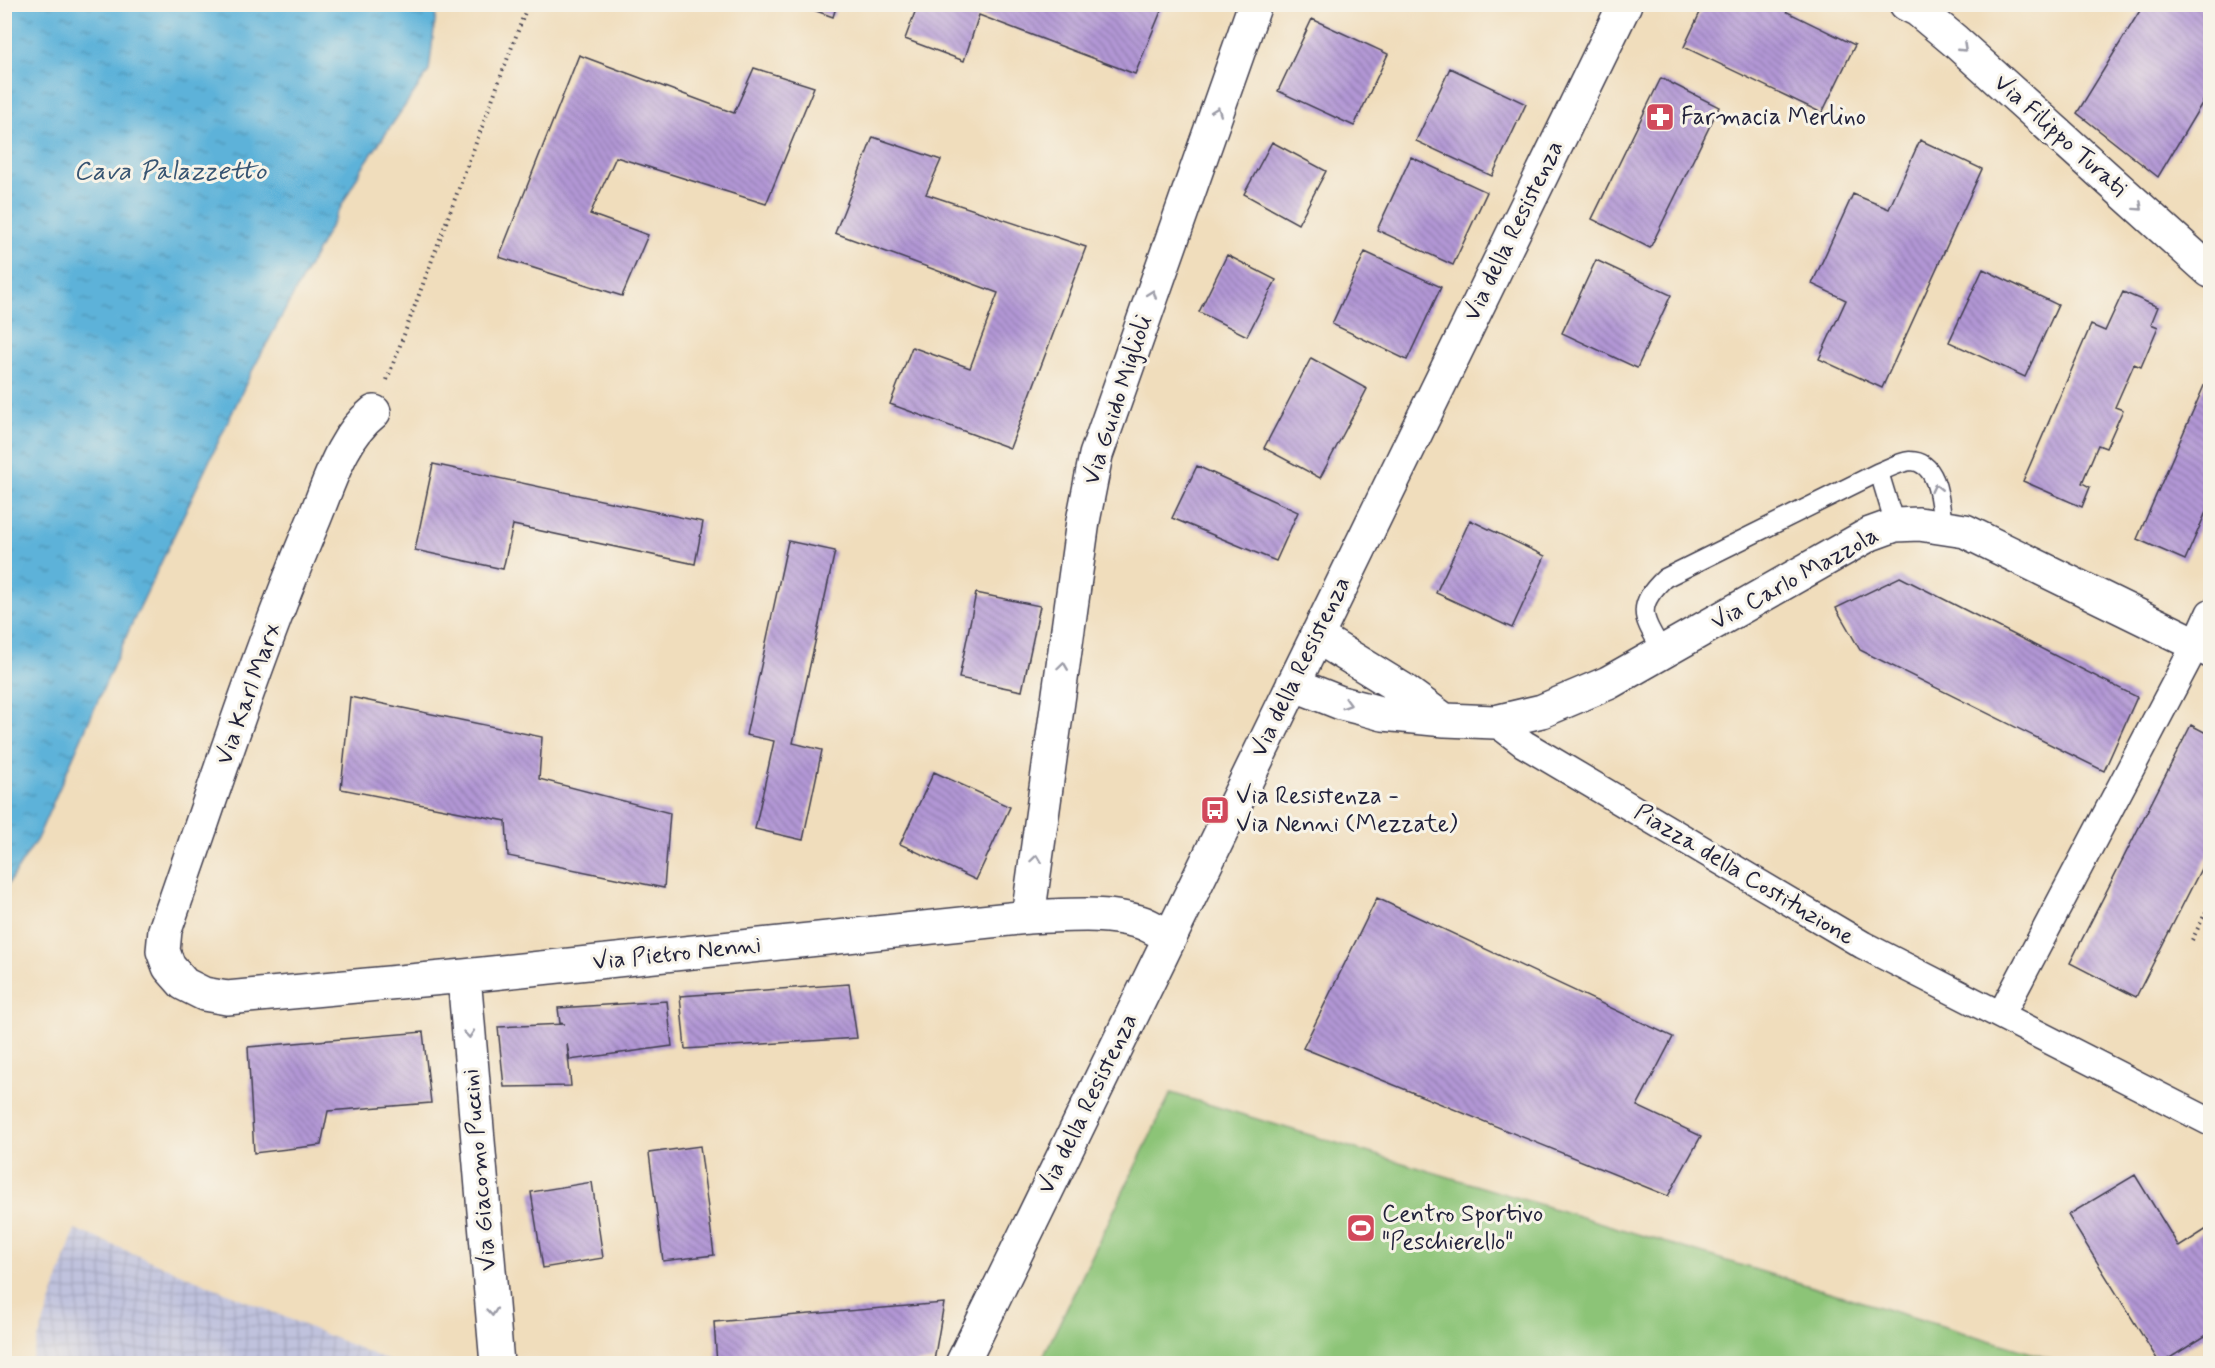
<svg xmlns="http://www.w3.org/2000/svg" width="2215" height="1368" viewBox="0 0 2215 1368" font-family="Mynerve,sans-serif">
<style>
.industrial{fill:url(#industrial-grid)}
.garden{fill:#8cc477;stroke:#577359;stroke-width:1.5}
.water{fill:url(#water-ripples);stroke:#406a8a;stroke-width:1.5}
.building{fill:url(#building-back-hatch)}
.lines{fill:none;stroke-linecap:round;stroke-linejoin:round}
.service-casing{stroke:#413e4e;stroke-width:21}
.pedestrian-casing{stroke:#413e4e;stroke-width:30}
.minor-casing{stroke:#413e4e;stroke-width:36}
.path{stroke:#413e4e;stroke-width:4;stroke-dasharray:1.5 4.5;stroke-linecap:butt}
.service{stroke:#fff;stroke-width:18}
.pedestrian{stroke:#fff;stroke-width:27}
.minor{stroke:#fff;stroke-width:33}
.oneway{stroke:#9c9ca7}
.labels{text-anchor:middle;dominant-baseline:central;stroke-width:6;stroke-linejoin:round;paint-order:stroke}
.poi-label{font-size:24px;fill:#22223b;stroke:#f7f3e8;text-anchor:start}
.street-label{font-size:24px;fill:#22223b;stroke:#f7f3e8}
.water-label{font-size:26px;font-style:italic;fill:#375472;stroke:#f7f3e8}
</style>
<defs>
<pattern id="industrial-grid" width="8" height="8" patternUnits="userSpaceOnUse" patternTransform="scale(1.5)"><rect width="8" height="8" fill="#c0c2dd"/><path d="M0 4h8M4 0v8" fill="none" stroke="#a5a6bf"/></pattern>
<pattern id="water-ripples" width="26" height="14" patternUnits="userSpaceOnUse" patternTransform="scale(1.5)"><rect width="26" height="14" fill="#5db2d9"/><path d="M2 4q2-2 4 0t4 0M15 11q2-2 4 0t4 0" fill="none" stroke="#4c90b1"/></pattern>
<pattern id="building-back-hatch" width="6" height="6" patternUnits="userSpaceOnUse" patternTransform="scale(1.5)"><rect width="6" height="6" fill="#b297d5"/><path d="M-1 5l2 2M0 0l6 6M5-1l2 2" fill="none" stroke="#907bae"/></pattern>
</defs>
<rect width="100%" height="100%" fill="#f7f3e8"/>
<filter id="ink" filterUnits="userSpaceOnUse"><feTurbulence type="fractalNoise" baseFrequency=".0167" numOctaves="2"/><feDisplacementMap in="SourceGraphic" scale="12" xChannelSelector="R" yChannelSelector="G"/><feConvolveMatrix kernelMatrix="1 2 1 2 8 2 1 2 1" color-interpolation-filters="sRGB"/></filter>
<filter id="wash" filterUnits="userSpaceOnUse"><feTurbulence type="fractalNoise" baseFrequency=".008" numOctaves="4" result="noise"/><feDisplacementMap in="SourceGraphic" scale="24" xChannelSelector="R" yChannelSelector="G"/><feGaussianBlur stdDeviation="1.35" result="paint"/><feColorMatrix in="noise" values="0 0 0 0 0 0 0 0 0 0 0 0 0 0 0 0 0 1.4 0 .05"/><feComposite in="paint" operator="in"/></filter>
<g filter="url(#wash)">
<rect width="100%" height="100%" fill="#f0ddbc"/>
<!-- industrial -->
<path class="industrial" d="M75 1229 394 1363H30Z"/>
<!-- garden -->
<path class="garden" d="M1171 1093 2064 1363H1040Z"/>
<!-- water -->
<path class="water" d="M5 4 437 5 429 71 362 168 251 373 129 630 37 839 5 889Z"/>
<g id="blocks">
<!-- building -->
<path class="building" d="M797 4H837L833 17Z
M918 4H1164L1135 74 979 15 964 61 905 39Z
M1704 4H1771L1855 45 1822 113 1684 47Z
M2144 4H2210V90L2158 177 2077 113Z
M1312 19 1388 54 1354 126 1278 91Z
M579 55 734 113 754 68 814 87 766 204 616 157 590 214 648 235 622 296 499 257Z
M1450 68 1526 104 1492 176 1416 141Z
M1661 78 1719 107 1650 248 1592 219Z
M873 137 941 160 926 194 1086 247 1010 448 890 404 912 347 970 368 998 293 835 233Z
M1920 140 1982 169 1882 388 1819 359 1846 300 1812 284 1853 194 1889 209Z
M1272 142 1326 171 1298 224 1244 194Z
M1411 157 1487 192 1453 265 1377 230Z
M1365 252 1441 287 1407 360 1332 324Z
M1227 255 1276 280 1247 336 1199 312Z
M1596 260 1671 295 1637 368 1562 333Z
M1983 269 2058 305 2025 377 1949 342Z
M2123 292 2158 307 2151 324 2158 327 2141 367 2134 364 2115 407 2123 410 2106 448 2098 445 2082 483 2090 487 2082 507 2023 481 2091 325 2105 331Z
M1311 358 1367 389 1320 478 1264 448Z
M2210 372V503L2185 560 2137 539Z
M433 464 703 522 695 564 513 525 503 569 415 550Z
M1197 466 1298 512 1276 561 1172 518Z
M1470 520 1545 556 1512 628 1436 593Z
M788 541 835 551 793 743 822 750 803 840 755 829 774 741 746 735Z
M1900 577 2137 697 2104 771 1860 650 1836 608Z
M976 593 1040 606 1022 691 959 678Z
M350 697 542 737 539 779 670 813 664 888 508 856 506 821 341 789Z
M2191 725 2210 735V851L2136 997 2070 963Z
M934 772 1010 807 976 880 900 844Z
M1377 898 1673 1037 1637 1106 1701 1136 1668 1196 1303 1048Z
M849 984 857 1038 685 1049 680 996Z
M667 1001 672 1046 570 1060 567 1044 571 1086 504 1087 498 1027 565 1024 560 1023 558 1008Z
M423 1032 431 1103 328 1111 321 1145 254 1153 248 1047Z
M700 1146 714 1255 663 1261 649 1153Z
M2135 1175 2179 1247 2210 1227V1333L2160 1364 2068 1215Z
M592 1182 603 1258 543 1268 531 1192Z
M944 1303 934 1361 908 1364H717L714 1322Z"/>
</g>
</g>
<g filter="url(#ink)">
<use href="#blocks" fill-opacity="0" stroke="#413e4e" stroke-width="1.5"/>
<g class="lines">
<!-- service casing -->
<g class="service-casing">
<path id="service" d="M1879 472 1895 525
M1663 652C1644 619 1633 608 1665 578L1879 472C1889 468 1900 462 1910 461 1940 461 1940 506 1943 527"/>
</g>
<!-- pedestrian casing -->
<g class="pedestrian-casing">
<path id="pedestrian" d="M1495 722 1524 744 1863 945 2210 1122
M2001 1015 2196 644 2210 613"/>
</g>
<!-- minor casing -->
<g class="minor-casing">
<path id="minor" d="M1906 4 1918 10 1955 41 2210 271
M374 412C341 438 329 484 313 522 257 655 213 794 165 930L163 951 169 967 184 984 204 994 227 998 464 976 1028 917C1065 916 1104 911 1140 922 1150 925 1160 932 1169 937
M1316 636 1402 689 1443 719
M1293 684 1341 703 1365 709 1383 714 1445 720 1495 722 1542 711 1608 683 1870 534 1895 525 1919 524 1965 531 2210 651
M1028 917 1083 521 1096 455 1255 4
M464 976 497 1364
M962 1364 1625 4"/>
</g>
<!-- path -->
<path class="path" d="M387 380 528 4
M2192 940 2210 904
M11 1364 12 1363"/>
<!-- service -->
<use href="#service" class="service"/>
<!-- pedestrian -->
<use href="#pedestrian" class="pedestrian"/>
<!-- minor -->
<use href="#minor" class="minor"/>
</g>
<!-- one-way arrows -->
<defs><path id="oneway-chevron" d="M-2-3.5L2.5 0L-2 3.5" fill="none" stroke-width="1.6" stroke-linecap="round" stroke-linejoin="round" transform="scale(1.5)"/></defs>
<g class="oneway">
<use href="#oneway-chevron" transform="translate(1963 48) rotate(43)"/>
<use href="#oneway-chevron" transform="translate(1217 111) rotate(-70)"/>
<use href="#oneway-chevron" transform="translate(2139 207) rotate(42)"/>
<use href="#oneway-chevron" transform="translate(1152 294) rotate(-70)"/>
<use href="#oneway-chevron" transform="translate(1936 488) rotate(-103)"/>
<use href="#oneway-chevron" transform="translate(1063 666) rotate(-82)"/>
<use href="#oneway-chevron" transform="translate(1347 704) rotate(16)"/>
<use href="#oneway-chevron" transform="translate(1036 859) rotate(-82)"/>
<use href="#oneway-chevron" transform="translate(469 1034) rotate(85)"/>
<use href="#oneway-chevron" transform="translate(492 1312) rotate(85)"/>
</g>
</g>
<!-- icons -->
<defs>
<g id="pharmacy-square" transform="scale(1.5)"><rect x="-9" y="-9" width="18" height="18" rx="4" fill="#d1495b" stroke="#f7f3e8"/><path d="M-2-6h4v4h4v4h-4v4h-4v-4h-4v-4h4Z" fill="#fff"/></g>
<g id="bus-square" transform="scale(1.5)"><rect x="-9" y="-9" width="18" height="18" rx="4" fill="#d1495b" stroke="#f7f3e8"/><path d="M-5-6H5V4H4V6H2V4H-2V6H-4V4H-5ZM-3.5-4V0h7V-4ZM-3.5 1.2v1.5H-2V1.2ZM2 1.2v1.5H3.5V1.2Z" fill="#fff"/></g>
<g id="stadium-square" transform="scale(1.5)"><rect x="-9" y="-9" width="18" height="18" rx="4" fill="#d1495b" stroke="#f7f3e8"/><path d="M0-5a6.5 5 0 1 0 0 10a6.5 5 0 1 0 0-10ZM-3.5-1.8h7v3.6h-7Z" fill="#fff"/></g>
</defs>
<g fill-rule="evenodd">
<use href="#pharmacy-square" x="1660" y="117"/>
<use href="#bus-square" x="1215" y="810"/>
<use href="#stadium-square" x="1361" y="1228"/>
</g>
<g class="labels">
<!-- poi labels -->
<g class="poi-label">
<text x="1681" y="117">Farmacia Merlino</text>
<text x="1236" y="796">Via Resistenza -<tspan x="1236" dy="28">Via Nenni (Mezzate)</tspan></text>
<text x="1382" y="1214">Centro Sportivo<tspan x="1382" dy="28">"Peschierello"</tspan></text>
</g>
<!-- street labels -->
<g class="street-label">
<text transform="translate(2060 136) rotate(42)">Via Filippo Turati</text>
<text transform="translate(1514 231) rotate(-64)">Via della Resistenza</text>
<text transform="translate(1118 400) rotate(-72)">Via Guido Miglioli</text>
<text transform="translate(1795 579) rotate(-29)">Via Carlo Mazzola</text>
<text transform="translate(1301 667) rotate(-64)">Via della Resistenza</text>
<text transform="translate(249 694) rotate(-70)">Via Karl Marx</text>
<text transform="translate(1744 875) rotate(31)">Piazza della Costituzione</text>
<text transform="translate(677 954) rotate(-6)">Via Pietro Nenni</text>
<text transform="translate(1088 1104) rotate(-64)">Via della Resistenza</text>
<text transform="translate(480 1170) rotate(-95)">Via Giacomo Puccini</text>
</g>
<!-- water labels -->
<g class="water-label">
<text x="170" y="172">Cava Palazzetto</text>
</g>
</g>
<!-- margin -->
<rect width="2215" height="1368" fill="none" stroke="#f7f3e8" stroke-width="24"/>
</svg>
